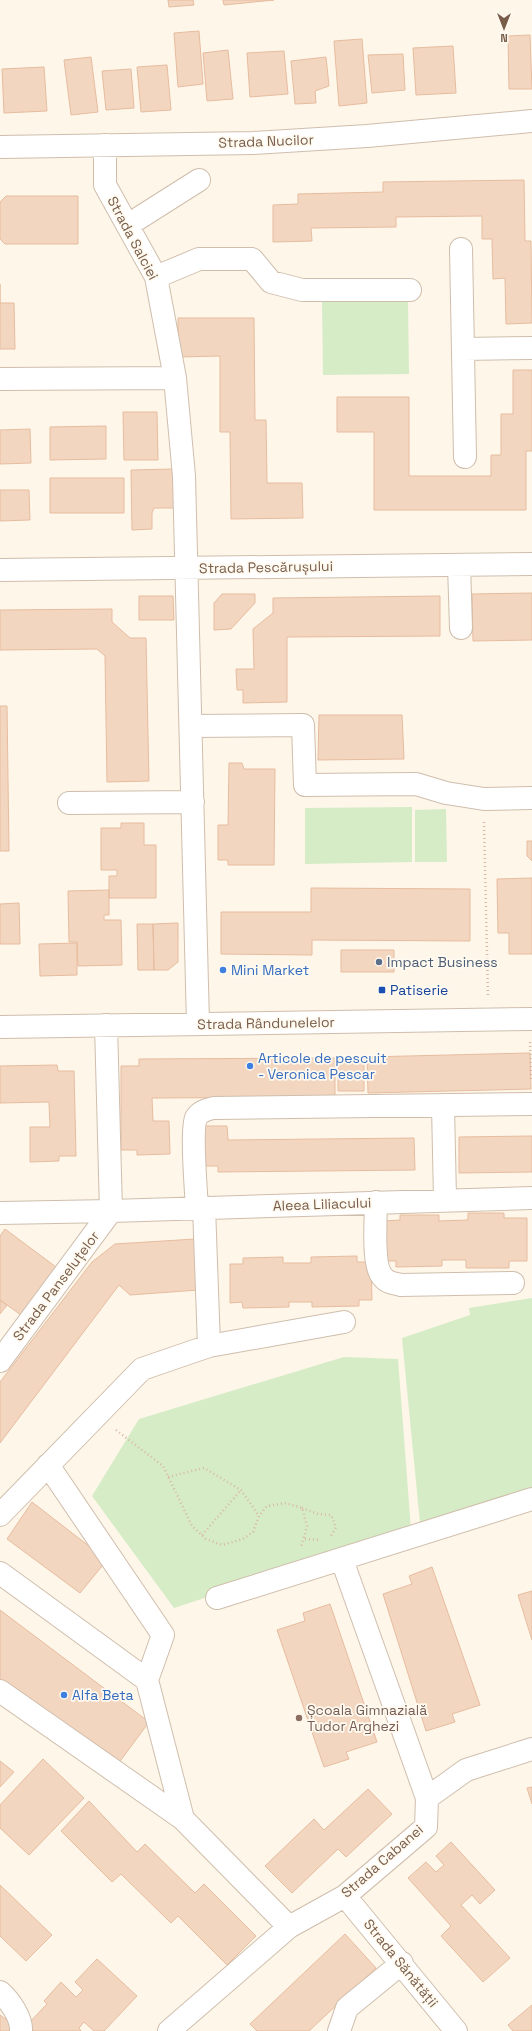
<svg xmlns="http://www.w3.org/2000/svg" width="532" height="2031" viewBox="0 0 532 2031" font-family="'Space Grotesk',sans-serif">
<style>
.green{fill:#d5ecc6}
.building{fill:#f3d6c0;stroke:#e7bc9f}
.lines{fill:none;stroke-linecap:round;stroke-linejoin:round}
.minor-casing{stroke:#d0bead;stroke-width:24}
.path{stroke:#d9b9a2;stroke-width:2.5;stroke-dasharray:1 3;stroke-linecap:butt}
.minor{stroke:#fff;stroke-width:22}
.service-dot{fill:#5c6f8a;stroke:#fffaf0;stroke-width:1.5}
.shop-dot{fill:#3f7fe0;stroke:#fffaf0;stroke-width:1.5}
.transit-dot{fill:#1a4fb4;stroke:#fffaf0;stroke-width:1.5}
.education-dot{fill:#8d6e63;stroke:#fffaf0;stroke-width:1.5}
.labels{text-anchor:middle;dominant-baseline:central;stroke-width:3.5;stroke-linejoin:round;paint-order:stroke}
.street-label{font-size:14px;fill:#795d4b;stroke:#fffaf0}
.service-label{font-size:14px;fill:#4e5e75;stroke:#fffaf0;text-anchor:start}
.shop-label{font-size:14px;fill:#366cbe;stroke:#fffaf0;text-anchor:start}
.transit-label{font-size:14px;fill:#164399;stroke:#fffaf0;text-anchor:start}
.education-label{font-size:14px;fill:#785e54;stroke:#fffaf0;text-anchor:start}
</style>
<rect width="100%" height="100%" fill="#fdf6e9"/>
<!-- green -->
<path class="green" d="M408 301 409 374 323 375 322 302Z
M412 807V862L305 864V808Z
M446 809 447 862H415V810Z
M532 1298V1494L420 1523 402 1338 470 1315 469 1308Z
M344 1357 398 1359 411 1530 174 1608 92 1496 139 1419Z"/>
<!-- building -->
<path class="building" d="M168 0H193L194 5 169 7Z
M223 0H274L224 5Z
M199 31 203 84 178 87 174 33Z
M530 35 532 89H509L508 36Z
M362 39 367 103 339 106 334 41Z
M453 46 456 93 416 95 413 48Z
M228 50 233 99 207 101 203 53Z
M284 51 288 94 250 97 247 53Z
M403 54 405 90 372 93 368 55Z
M91 57 98 112 71 115 64 60Z
M326 57 329 86 315 91 316 103 295 104 291 61Z
M167 65 171 110 141 112 137 67Z
M44 67 47 111 4 113 2 69Z
M131 69 134 108 106 110 102 71Z
M524 180 525 241H531L532 323 506 324 505 278 493 279 492 239H482V216L396 217V227L311 228 312 241 273 242V205L298 204V194L383 192V182Z
M6 196H78V244H5L0 239V202Z
M0 284V303H14L15 349H0Z
M178 318H254L255 420H266L267 483H302L303 518 231 519 230 432H220V356L178 357Z
M513 370H532V451H526V510H374V432H337V397H409V476H491V455H501V414H513Z
M123 412H157L158 460H124Z
M106 426V459L50 460V427Z
M30 429 31 463 0 464V430Z
M173 469 174 508H154L152 513V529L132 530 131 470Z
M50 478H124V513H50Z
M0 490H29L30 520 0 521Z
M532 593V640L473 641 472 594Z
M222 594H255V603L231 629 214 630V603Z
M139 596H173L174 620H139Z
M440 596V636L287 637V702L243 703V690H237L236 669H254L253 629 273 613V598Z
M112 609V622L130 638H146L149 781 107 782 105 656 97 649 0 650V610Z
M0 706H7L9 851H0Z
M319 715H402L404 759 318 760Z
M229 763H242L244 769H275L274 865H228V860H218V825H228Z
M121 823H144V845H156V898H109V876H117V870H101V828H121Z
M527 841H532V861L527 856Z
M532 878V954H509V933H498L497 879Z
M311 888 470 889V941L312 940V955L221 954V912H311Z
M109 890V915H104V920H121L122 965 78 966 77 942H69L68 891Z
M19 903 20 944H0V904Z
M178 923V962L168 970H154L153 924Z
M137 924H153L154 970H138Z
M77 943V975L40 976 39 944Z
M341 950H394V972H341Z
M530 1053 531 1089 368 1093 367 1057Z
M335 1058V1097L152 1098 153 1121H169L170 1154 137 1155V1150H121V1066H139V1059Z
M338 1058H364V1091H338Z
M57 1065 58 1071H74L76 1156H59V1161L30 1162V1127H50L49 1102 0 1103V1066Z
M203 1126H227L228 1140 414 1138 415 1170 218 1172V1166H203Z
M532 1136V1172L459 1173V1137Z
M468 1213H504V1218H527V1261H509V1268H466V1260H442V1266L396 1267V1261H385L384 1221 400 1220V1215H439V1221L468 1220Z
M5 1229 56 1267 21 1315 0 1300V1236Z
M195 1239 198 1290 130 1295 119 1285 0 1443V1382L92 1262 115 1244Z
M357 1256V1262H371L372 1300H359V1306L312 1307V1302H289V1307L243 1308 242 1302 230 1303V1264H243V1258L283 1257V1263H311V1257Z
M0 1300 7 1305 0 1314Z
M32 1502 107 1560 80 1593 7 1539Z
M432 1567 480 1705 452 1714 455 1722 426 1731 383 1594 412 1584 409 1576Z
M532 1591V1640L518 1595Z
M330 1604 377 1742 346 1752 349 1759 324 1767 277 1630 305 1621 303 1613Z
M0 1610 149 1722 115 1768 0 1682Z
M43 1759 84 1798 29 1855 0 1828V1805Z
M0 1761 14 1772 0 1787Z
M532 1787V1804L527 1788Z
M368 1789 392 1814 346 1857 338 1849 292 1893 265 1866 314 1819 324 1830Z
M89 1801 137 1852 145 1844 195 1893 204 1884 256 1936 227 1965 178 1916 171 1923 121 1874 112 1882 61 1831Z
M451 1842 495 1890 480 1904 472 1895 461 1905 510 1958 483 1982 441 1936 451 1926 408 1878 426 1862 436 1872 444 1865 436 1856Z
M0 1885 52 1935 26 1961 0 1936Z
M345 1934 376 1968 309 2031H257L250 2024Z
M97 1959 137 1996 104 2031H94L84 2022 79 2028 81 2031H34L27 2025 47 2004 44 2001 61 1982 76 1997 83 1990 75 1982Z
M532 2005V2031H513L508 2025Z
M0 2015 17 2027 14 2031H0Z"/>
<g class="lines">
<!-- minor casing -->
<g class="minor-casing">
<path id="minor" d="M105 145V185L156 277 175 378 184 476 198 1024
M0 147 253 143 367 136 532 121
M128 225 199 180
M461 249 465 457
M156 277 199 259H252L271 282 302 290H410
M463 349 532 348
M0 379 175 378
M459 565 461 628
M0 570 532 564
M191 726 303 725 305 785 416 784 446 793 484 799 532 798
M69 803 193 802
M106 1025 111 1211
M0 1027 532 1019
M443 1106 445 1199
M376 1202C376 1218 372 1264 382 1276 387 1283 393 1283 401 1285L513 1283
M204 1207 209 1346
M197 1208C196 1191 191 1130 196 1118 200 1111 208 1109 214 1108L532 1104
M0 1213 111 1211 532 1198
M0 1361 111 1211
M48 1465 163 1635 147 1680
M0 1515 142 1369 209 1346 344 1322
M342 1560 427 1798
M0 1573 147 1680 183 1819
M217 1598 532 1499
M0 1691 183 1819 289 1927
M345 1896 456 2031
M0 1992C10 2001 22 2018 21 2031
M169 2031 289 1927 345 1896 426 1827 427 1798 466 1770 532 1749
M339 2031 347 2008 402 1963"/>
</g>
<!-- path -->
<path class="path" d="M484 822 488 997
M530 1042 531 1081
M116 1430 163 1466 192 1526 206 1539 222 1545 243 1539 253 1532 259 1516 267 1506 286 1503 302 1508 307 1526 301 1548
M168 1477 204 1468 241 1490 259 1516
M302 1508 318 1514 331 1515 336 1527 331 1536 329 1537
M202 1535 241 1490
M305 1539 320 1540"/>
<!-- minor -->
<use href="#minor" class="minor"/>
</g>
<!-- markers -->
<circle class="service-dot" cx="379" cy="962" r="4"/>
<g class="shop-dot">
<circle cx="223" cy="970" r="4"/>
<circle cx="250" cy="1066" r="4"/>
<circle cx="64" cy="1695" r="4"/>
</g>
<rect class="transit-dot" x="378" y="986" width="8" height="8" rx="2"/>
<circle class="education-dot" cx="299" cy="1718" r="4"/>
<g class="labels">
<!-- street labels -->
<g class="street-label">
<text transform="translate(266 141) rotate(-2)">Strada Nucilor</text>
<text transform="translate(133 238) rotate(62)">Strada Salciei</text>
<text transform="translate(266 567) rotate(-1)">Strada Pescărușului</text>
<text transform="translate(266 1023) rotate(-1)">Strada Rândunelelor</text>
<text transform="translate(322 1204) rotate(-2)">Aleea Liliacului</text>
<text transform="translate(56 1286) rotate(-53)">Strada Panseluțelor</text>
<text transform="translate(382 1861) rotate(-41)">Strada Cabanei</text>
<text transform="translate(401 1963) rotate(51)">Strada Sănătății</text>
</g>
<!-- service labels -->
<g class="service-label">
<text x="387" y="962">Impact Business</text>
</g>
<!-- shop labels -->
<g class="shop-label">
<text x="231" y="970">Mini Market</text>
<text x="258" y="1058">Articole de pescuit<tspan x="258" dy="16">- Veronica Pescar</tspan></text>
<text x="72" y="1695">Alfa Beta</text>
</g>
<!-- transit labels -->
<g class="transit-label">
<text x="390" y="990">Patiserie</text>
</g>
<!-- education labels -->
<g class="education-label">
<text x="307" y="1710">Școala Gimnazială<tspan x="307" dy="16">Tudor Arghezi</tspan></text>
</g>
</g>
<!-- north arrow -->
<g transform="translate(504 28) rotate(180)" stroke="#fffaf0" stroke-width="3" paint-order="stroke">
<path d="M0-3L7 15L0 10L-7 15Z" fill="#795d4b"/>
<text y="-6" font-size="11" font-weight="bold" text-anchor="middle" fill="#795d4b">N</text>
</g>
</svg>
